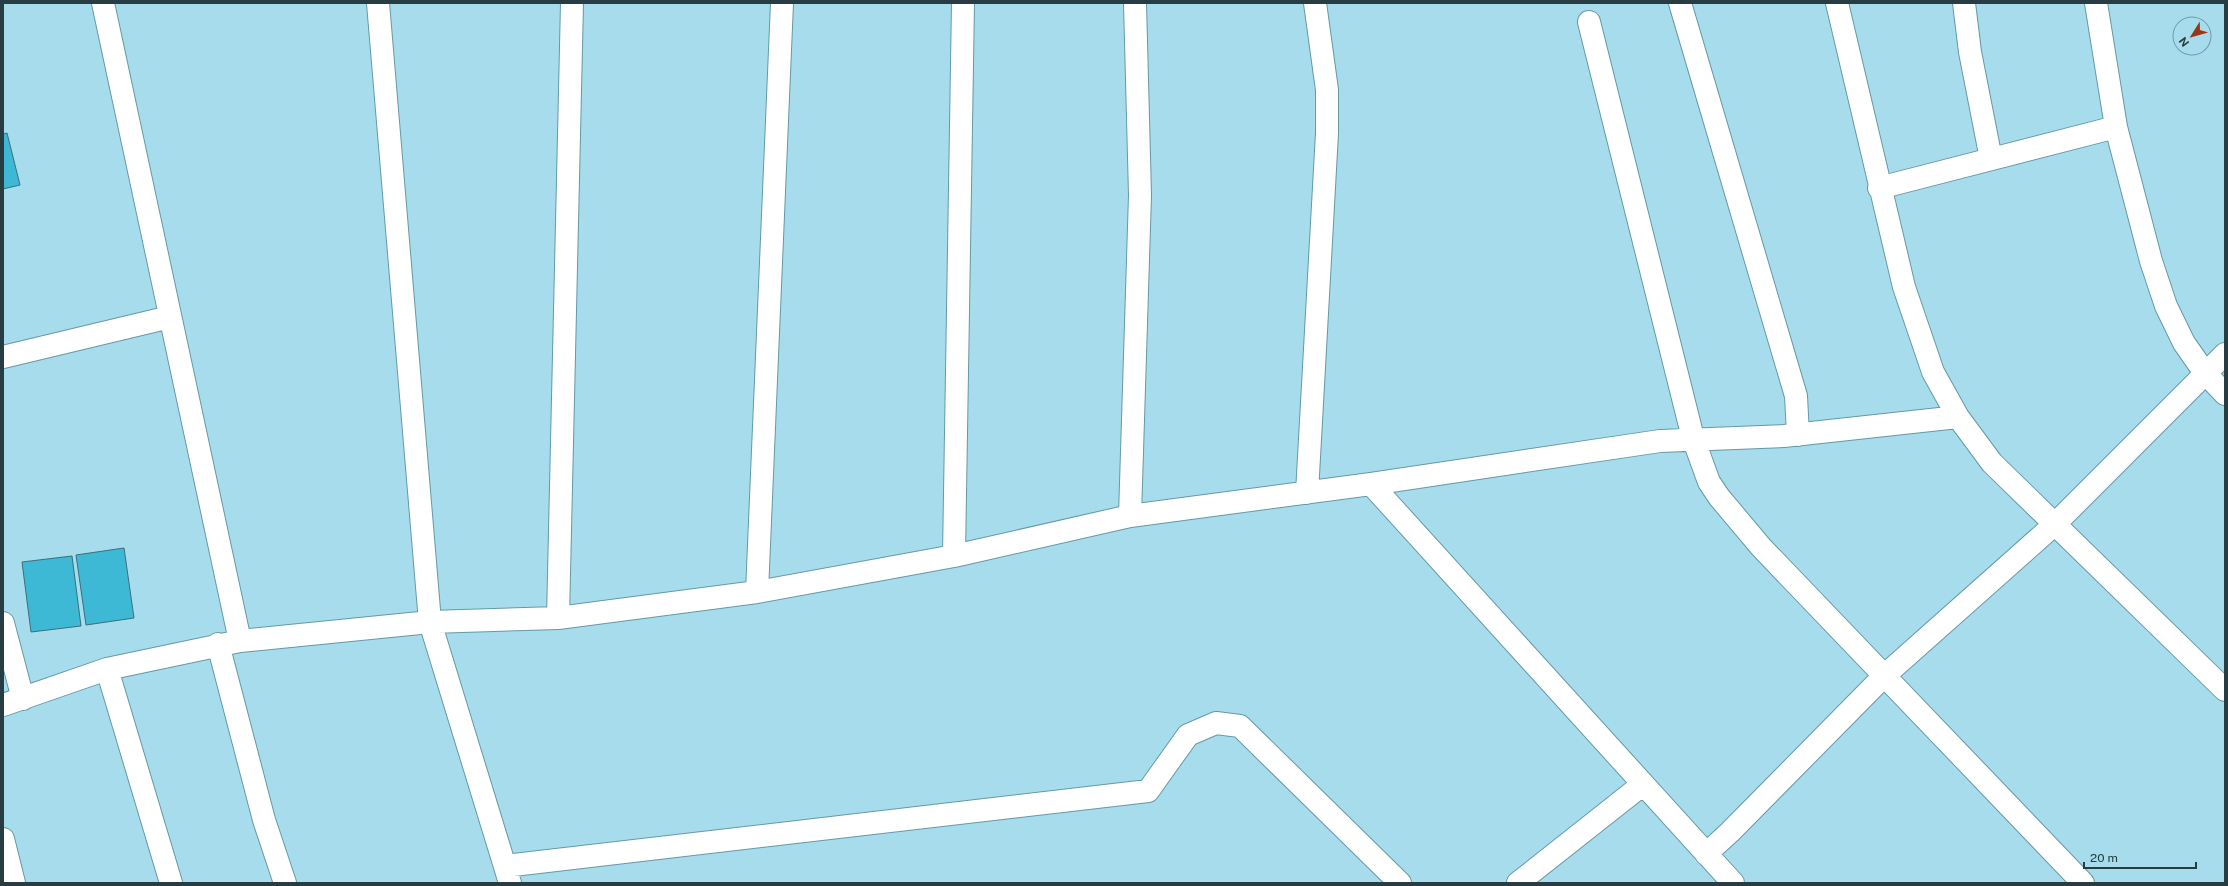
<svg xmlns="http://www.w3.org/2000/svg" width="2228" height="886" viewBox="0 0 2228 886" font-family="'Public Sans',sans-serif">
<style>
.building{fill:#3db9d5;stroke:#3b6f7c}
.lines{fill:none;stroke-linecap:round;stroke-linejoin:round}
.minor-casing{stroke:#6599a7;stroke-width:24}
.minor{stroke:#fff;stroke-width:22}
</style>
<rect width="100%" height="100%" fill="#a6dceb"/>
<!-- building -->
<path class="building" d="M7 133 20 185 3 189V134Z
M124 548 134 618 86 625 76 555Z
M72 556 81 626 31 632 22 562Z"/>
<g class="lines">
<!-- minor casing -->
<g class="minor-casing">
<path id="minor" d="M103 3 240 641
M378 3 430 622 510 883
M1680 3 1796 396 1798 435
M1837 3 1904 287 1933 372 1958 417 1992 463 2225 690
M1964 3 1970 52 1991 159
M2096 3 2116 127 2151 261 2166 306 2184 343 2205 373 2225 394
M1589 22 1693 438 1709 482 1719 497 1761 547 2083 883
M1879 188 2116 127
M3 357 170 317
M1371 484 1733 883
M1307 493 1327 133V90L1315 3
M1130 516 1140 195 1135 3
M954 556 963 3
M757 592 782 3
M558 618 572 3
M3 623 23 699
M218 644 264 820 285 883
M107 669 171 883
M3 705 107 669 240 641 430 622 558 618 757 592 954 556 1130 516 1371 484 1660 441 1784 436 1958 417
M3 839 14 883
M1706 854 1730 832 1884 676 2055 524 2225 354
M505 866 1148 791 1188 735 1216 723 1240 726 1400 883
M1518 883 1642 785"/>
</g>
<!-- minor -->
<use href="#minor" class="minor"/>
</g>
<!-- border -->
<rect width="2228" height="886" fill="none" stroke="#273d43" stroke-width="8"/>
<!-- north arrow -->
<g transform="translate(2192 36) rotate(233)"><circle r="19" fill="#a6dceb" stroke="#739ca8"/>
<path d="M0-3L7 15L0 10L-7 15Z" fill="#9d3517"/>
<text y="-6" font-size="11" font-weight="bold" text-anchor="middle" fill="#273d43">N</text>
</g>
<!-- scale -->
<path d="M2084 862v6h112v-6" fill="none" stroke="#273d43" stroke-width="2"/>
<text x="2090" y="862" font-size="12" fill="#273d43" stroke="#a6dceb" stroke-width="3" paint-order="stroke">20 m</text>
</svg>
